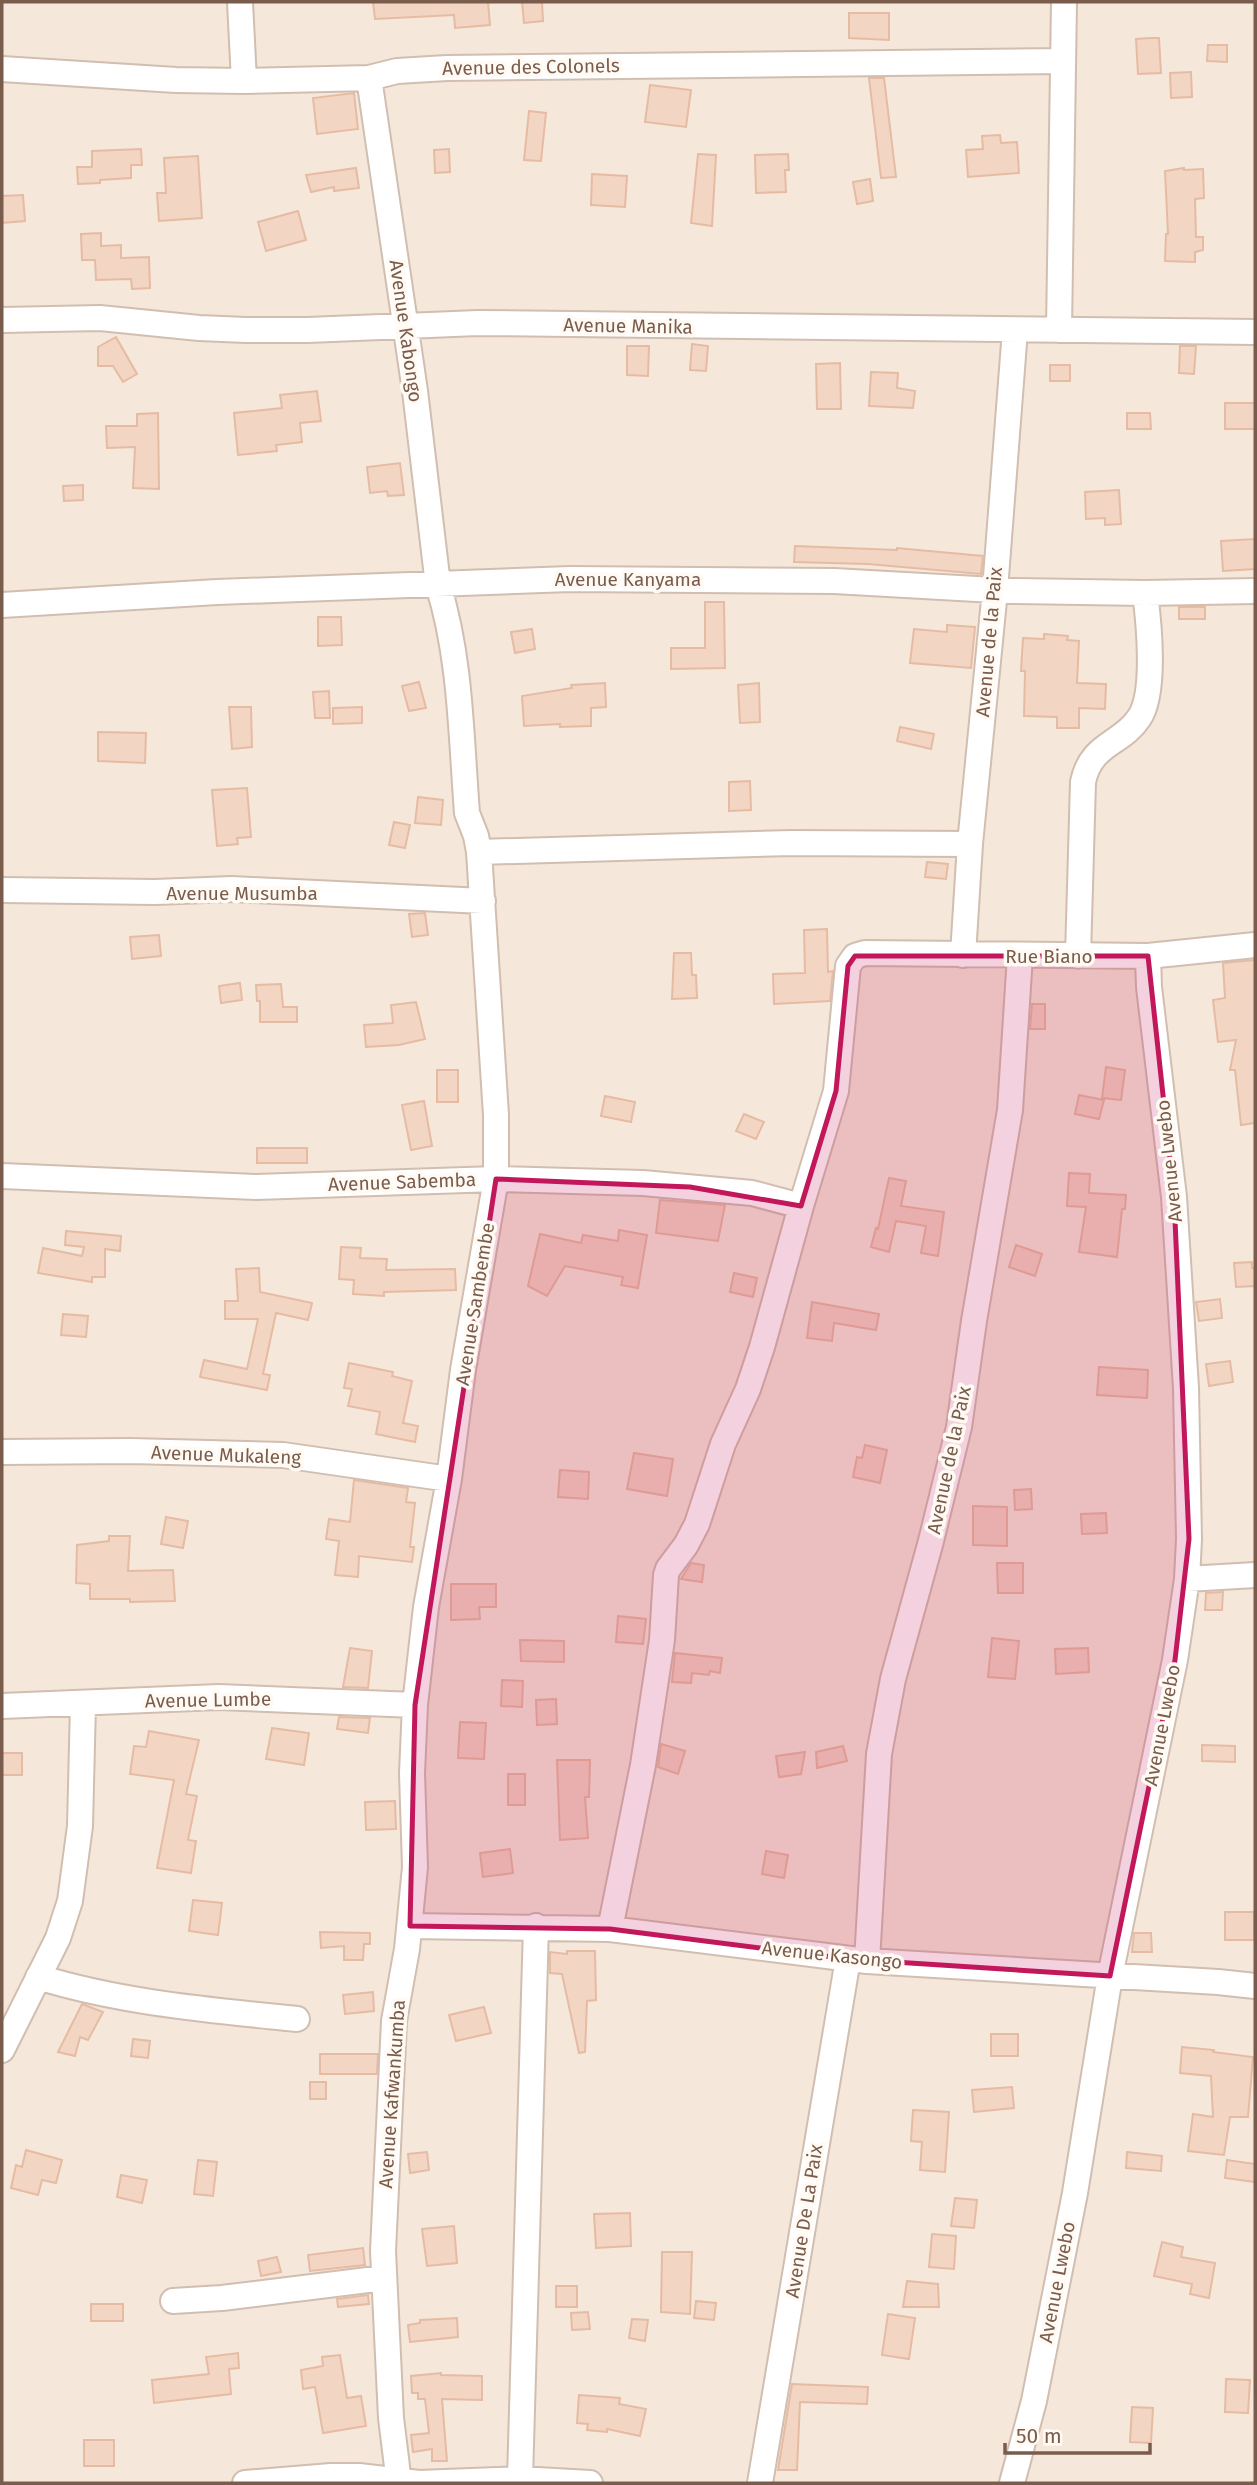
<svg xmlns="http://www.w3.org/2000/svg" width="1257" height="2485" viewBox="0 0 1257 2485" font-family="'Fira Sans',sans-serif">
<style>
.residential{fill:#f5e8da}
.building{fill:#f3d5c3;stroke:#e6bba3;stroke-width:2}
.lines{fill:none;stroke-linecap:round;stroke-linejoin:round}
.minor-casing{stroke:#d1beb0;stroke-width:28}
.minor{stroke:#fff;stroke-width:24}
.marked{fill:#c2185b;fill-opacity:0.2;stroke:#c2185b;stroke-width:5;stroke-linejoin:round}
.labels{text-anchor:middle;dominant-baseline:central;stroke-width:7;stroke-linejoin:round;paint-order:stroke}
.street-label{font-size:19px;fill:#7a5c4d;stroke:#fffaf3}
</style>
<rect width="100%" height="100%" fill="#fdf6ec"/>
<!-- residential -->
<path class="residential" d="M2 2H1255V2483H2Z"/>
<!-- building -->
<path class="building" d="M373 2H488L490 25 455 28 454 15 375 19Z
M522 2H542L543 21 524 23Z
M849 13H889V40L849 38Z
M1150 38H1159L1161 73 1138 74 1136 39Z
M1208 45H1227V62L1207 61Z
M1191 72 1192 97 1171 98 1170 73Z
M869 78H884L896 177 881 178Z
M650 85 691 90 686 127 645 122Z
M354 93 358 129 317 134 313 98Z
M529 111 546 113 541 161 524 160Z
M1000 135 1001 143 1017 142 1019 173 968 177 966 150 983 149 982 136Z
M141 149 142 165H131V178L100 180V183L78 184 77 167H92V151Z
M449 149 450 172 435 173 434 150Z
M698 154 716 155 712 226 691 223Z
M788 154 789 170H785L786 192 756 193 755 155Z
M198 156 202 218 159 221 157 193H166L164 158Z
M356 168 359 188 334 191V187L311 192 306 175Z
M1184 168V170L1203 169 1204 198 1195 199 1196 237H1203V250L1195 252V262L1165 261 1166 234H1168L1165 171Z
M592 174 627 176 625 207 591 205Z
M870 179 873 201 857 204 853 182Z
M23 195 25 221 2 223V196Z
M298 211 306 240 266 251 258 222Z
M101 233V246L121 245V258L149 257 150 288 132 289 131 279 96 280 95 260H82L81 234Z
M116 337 137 374 123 382 113 366H98V347Z
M692 344 708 346 706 371 690 370Z
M627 346H649L648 376 627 375Z
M1180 346H1196L1194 374 1179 373Z
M840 363 841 409H817L816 364Z
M1050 365H1070V381H1050Z
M871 372 898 373 897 388 915 391 913 408 869 406Z
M317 391 321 421 300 423 302 442 276 445 277 451 238 455 234 413 282 408 280 395Z
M1225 403H1255V429H1225Z
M158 413 159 489 133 488 135 447 107 448 106 426H137V414Z
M1127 413H1150L1151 429H1127Z
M400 463 404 495 388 496 387 491 370 493 367 467Z
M83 485V500L64 501 63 486Z
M1119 490 1121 524 1105 525V518L1086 519 1085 492Z
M1255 539V569L1223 571 1221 541Z
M795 546 897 550V548L983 556 981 574 868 564 794 562Z
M705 602H724L725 668 671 669V648H705Z
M1179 607H1205V619H1179Z
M318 617H341L342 645 318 646Z
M947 625 975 627 971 668 910 663 914 629 947 632Z
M532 629 535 649 515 653 511 632Z
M1044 634 1068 636 1067 640 1079 641 1077 683 1106 684 1105 709 1079 708V728H1057V717L1024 716 1025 671H1021L1023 638 1044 639Z
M419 682 426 708 409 711 402 686Z
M605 683 606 707 591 708V726L560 727V724L524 726 522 696 572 688 571 685Z
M759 683 760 722 740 723 738 685Z
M329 691 330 718H315L313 692Z
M229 707H251L252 747 232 749Z
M362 707V723L333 724V708Z
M900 727 934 734 931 749 897 741Z
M98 732 146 733 145 763 98 761Z
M750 781 751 810 729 811V782Z
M247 788 251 837 237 838 238 844 217 846 212 790Z
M418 797 443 800 441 825 415 823Z
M394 822 410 825 405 848 389 845Z
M927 862 948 864 946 879 925 877Z
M425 913 428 935 412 937 409 914Z
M827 929 828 972 833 971 830 1001 774 1004 773 974 805 973 804 930Z
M159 935 161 956 132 959 130 937Z
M674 953H691L692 975H696L697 998 672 999Z
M1255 960V1123L1241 1125 1235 1070H1230L1236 1040 1218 1042 1213 1000 1225 998 1223 963Z
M240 983 242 1000 221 1003 219 986Z
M281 984 283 1007H297V1022H260V1001H257L256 985Z
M416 1002 425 1039 399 1045 366 1047 364 1025 393 1023 391 1005Z
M1032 1004H1045V1029H1030Z
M1106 1067 1125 1070 1121 1100 1102 1098Z
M437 1070H458V1102H437Z
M1079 1095 1104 1100 1099 1119 1075 1114Z
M605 1096 635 1102 631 1122 601 1116Z
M424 1101 432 1146 411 1150 402 1105Z
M744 1114 764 1122 756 1139 736 1131Z
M257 1148H307V1163H257Z
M1069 1173 1090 1174 1089 1193 1126 1195 1125 1209H1122L1117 1257 1079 1252 1086 1207 1067 1206Z
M889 1178 906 1181 901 1206 944 1212 938 1256 921 1253 926 1226 896 1221 889 1252 871 1247 876 1228 878 1229Z
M660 1200 725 1205 718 1241 656 1233Z
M619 1230 647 1235 638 1288 621 1285 623 1277 565 1266 547 1296 528 1286 540 1234 581 1243 583 1235 618 1241Z
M66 1231 121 1236 120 1251 105 1249V1277H92V1282L38 1273 43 1248 82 1256 84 1247 65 1245Z
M1016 1245 1042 1254 1035 1276 1009 1267Z
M341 1247 361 1248 360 1258 387 1259 386 1270 455 1269 456 1290 384 1292V1296L353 1294 354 1280 339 1279Z
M1252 1262V1268H1255V1286L1236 1287 1234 1263Z
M259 1268 260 1292 312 1303 308 1320 276 1313 263 1374 270 1375 267 1390 200 1377 204 1360 247 1369 258 1319H225V1301H238L236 1269Z
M734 1273 757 1278 753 1297 730 1292Z
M1220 1299 1222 1318 1199 1321 1196 1302Z
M812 1302 879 1314 876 1330 834 1323 832 1341 807 1338Z
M63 1314 88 1316 86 1337 61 1335Z
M1230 1361 1233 1382 1209 1386 1206 1364Z
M349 1363 393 1372 392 1376 412 1381 403 1423 418 1426 415 1442 376 1434 380 1412 348 1406 352 1389 344 1388Z
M1099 1367 1148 1370 1147 1398 1097 1395Z
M865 1445 887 1450 880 1483 853 1477 857 1457 862 1458Z
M634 1453 673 1459 667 1496 627 1489Z
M560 1470 589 1472 588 1499 558 1497Z
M354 1480 408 1488 406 1502 415 1503 410 1547H414L412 1562 359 1556 358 1577 335 1575 339 1541 326 1539 329 1519 350 1522Z
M1031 1489 1032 1509 1015 1510 1014 1490Z
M973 1506 1007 1507V1546L973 1545Z
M1106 1513 1107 1533 1082 1534 1081 1514Z
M166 1517 188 1521 183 1548 161 1544Z
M109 1536H130L128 1571 173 1570 175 1601 130 1602V1599H90V1584L76 1583 77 1545 109 1541Z
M691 1563 704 1565 702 1582 681 1579Z
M997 1563H1023V1593H998Z
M451 1584H496V1607H479L480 1619 451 1620Z
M1223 1592 1222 1610H1205L1206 1593Z
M618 1616 646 1619 643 1644 616 1642Z
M992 1638 1019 1641 1015 1679 988 1677Z
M520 1640 564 1641V1662L521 1661Z
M350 1648 372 1651 368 1688 343 1687Z
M1088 1648 1089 1672 1056 1674 1055 1649Z
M675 1653 722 1658 720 1673 710 1671 709 1675 692 1673 691 1683 672 1682Z
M502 1680 523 1681 522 1707 501 1706Z
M556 1699 557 1724 537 1725 536 1700Z
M339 1717 370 1718 368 1733 337 1729Z
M460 1722 486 1723 484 1759 458 1758Z
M272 1728 309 1733 304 1765 266 1759Z
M149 1731 199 1740 186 1794 197 1796 188 1840 196 1841 191 1873 157 1868 174 1780 130 1774 134 1746 146 1747Z
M661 1744 685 1751 678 1774 658 1767Z
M1202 1745 1235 1746V1762L1202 1761Z
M843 1746 847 1761 817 1768 816 1752Z
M805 1752 801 1774 779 1777 776 1756Z
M2 1753H22V1775H2Z
M557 1760H590L589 1797H585L588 1838 560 1840Z
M508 1774H525V1805H508Z
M395 1801 396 1829 366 1830 365 1802Z
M510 1849 513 1873 483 1877 480 1853Z
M766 1851 788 1855 784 1878 762 1874Z
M193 1900 222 1903 218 1935 189 1931Z
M1225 1912H1254V1940H1225Z
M320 1932 370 1933V1944H364L363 1960H344V1946L321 1948Z
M1134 1933H1151L1152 1952H1132Z
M567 1951H595L596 2000 587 2001 585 2052 579 2053 562 1974 550 1973V1952L567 1954Z
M373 1992 374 2011 345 2014 343 1995Z
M82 2004 103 2012 88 2040 80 2037 75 2056 58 2052Z
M484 2007 491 2033 456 2041 449 2015Z
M991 2034H1018V2056H991Z
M133 2039 150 2041 148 2058 131 2056Z
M1182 2047 1214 2050 1213 2052 1253 2057 1248 2117H1230L1224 2155 1188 2151 1193 2114 1213 2117 1211 2076 1180 2073Z
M320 2054H378L377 2074H320Z
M310 2082H326V2099H310Z
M1012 2087 1014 2108 974 2112 972 2090Z
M913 2110 949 2112 945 2172 920 2170 922 2142 911 2141Z
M26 2150 62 2160 56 2183 42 2180 38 2195 11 2188 16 2165 22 2167Z
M427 2152 429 2170 410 2173 408 2154Z
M1127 2152 1162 2156 1161 2171 1126 2168Z
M198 2160 217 2162 213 2196 194 2194Z
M1227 2160 1255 2164V2182L1225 2178Z
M121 2175 147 2180 142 2203 117 2197Z
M955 2198 977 2200 974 2228 951 2226Z
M630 2213 631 2246 596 2248 594 2214Z
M454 2226 457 2263 427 2266 422 2229Z
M932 2234 956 2236 954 2269 929 2267Z
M1162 2242 1183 2247 1181 2257 1215 2263 1209 2298 1190 2294 1192 2284 1154 2276Z
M363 2248 365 2265 310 2271 308 2255Z
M662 2252H692L690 2314 661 2312Z
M277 2257 281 2272 261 2276 258 2261Z
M907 2281 938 2284 939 2307H903Z
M556 2286H577V2307H556Z
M368 2295 369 2304 338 2307 337 2299Z
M696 2301 716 2303 714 2320 694 2318Z
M91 2304H123V2321H91Z
M588 2312 590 2329 572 2330 571 2313Z
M888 2314 915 2318 909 2359 882 2355Z
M457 2318 458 2337 410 2342 408 2325 420 2323V2320Z
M632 2319 648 2320 645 2341 629 2338Z
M238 2353 239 2368 229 2369 231 2394 154 2403 152 2380 209 2374 206 2357Z
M340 2355 347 2398 361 2396 366 2426 323 2433 315 2387 303 2389 301 2370 323 2366 322 2357Z
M441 2373V2375L482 2376V2400L442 2399 447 2461H432V2449L413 2452 411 2435 429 2433 425 2399H418V2393H412L411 2376Z
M1226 2379 1250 2380 1248 2413 1225 2412Z
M792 2384 868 2387 867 2404 800 2402 797 2470H778Z
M579 2395 620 2398 619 2404 646 2409 640 2436 607 2429V2432L587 2430 588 2424 577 2423Z
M1132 2407 1153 2408 1151 2443 1130 2442Z
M84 2440H114V2466H84Z"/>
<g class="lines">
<!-- minor casing -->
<g class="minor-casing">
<path id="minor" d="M240 2 244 81
M2 69 176 80 244 81 369 78 397 71 447 68 1062 61
M369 78 415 391 438 585C461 658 461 737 467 813L476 836 479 852 496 1115V1179L463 1370 449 1479 426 1607 415 1705 412 1773 415 1867 407 1949 394 2021 383 2251 391 2418 399 2483
M2 320 100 318 199 328 246 330H308L478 323 1255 332
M1059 330 1064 2
M2 605 217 592 570 579 834 581 1012 591 1145 593 1255 591
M479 852 792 843 970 844
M2 890 155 892 232 889 483 901
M963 955 970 844 995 590 1015 330
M1078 956 1083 782C1091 743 1121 745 1139 718 1156 694 1149 623 1145 593
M2 1176 256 1187 496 1179 643 1183 752 1193 801 1206
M2 1452 131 1451 283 1455 449 1479
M1187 1579 1255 1575
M2 1706 219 1697 415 1705
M410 1926 610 1929 867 1961 1218 1982 1255 1986
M610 1929 643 1765 662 1640 666 1575 668 1569 686 1545 697 1524 723 1444 748 1389 762 1347 801 1206 836 1091 848 966 855 956 865 953 1148 956 1255 945
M867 1961 879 1754 893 1679 931 1541 959 1427 974 1321 1010 1110 1020 956
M38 1977C123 2003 210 2010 297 2019
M2 2050 58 1938 70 1901 80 1826 83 1704
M173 2301 222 2298 384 2278
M520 2479 536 1926
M245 2483 331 2476H359L419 2483 520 2479 590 2483
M760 2483 848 1959
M1012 2483 1034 2401 1075 2193 1110 1976 1175 1660 1187 1579 1189 1539 1186 1388 1174 1197 1149 987 1148 956"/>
</g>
<!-- minor -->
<use href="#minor" class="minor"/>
</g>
<!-- marked area -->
<path class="marked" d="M855 956H1148L1174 1197 1189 1539 1175 1660 1110 1976 848 1959 610 1929 410 1926 415 1705 496 1179 690 1187 801 1206 836 1091 848 966Z"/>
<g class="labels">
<!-- street labels -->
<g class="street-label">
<text transform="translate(531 67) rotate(-1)">Avenue des Colonels</text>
<text transform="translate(628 326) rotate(1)">Avenue Manika</text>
<text transform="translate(406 331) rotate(82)">Avenue Kabongo</text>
<text x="628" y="579">Avenue Kanyama</text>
<text transform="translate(989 642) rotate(-85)">Avenue de la Paix</text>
<text x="242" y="893">Avenue Musumba</text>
<text x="1049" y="956">Rue Biano</text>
<text transform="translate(1169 1161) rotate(-96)">Avenue Lwebo</text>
<text transform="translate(402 1182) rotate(-2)">Avenue Sabemba</text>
<text transform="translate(475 1304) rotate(-81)">Avenue Sambembe</text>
<text transform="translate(226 1455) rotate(2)">Avenue Mukaleng</text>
<text transform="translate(949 1460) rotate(-78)">Avenue de la Paix</text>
<text transform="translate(208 1700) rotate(-1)">Avenue Lumbe</text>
<text transform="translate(1162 1725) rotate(-79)">Avenue Lwebo</text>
<text transform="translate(832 1955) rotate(6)">Avenue Kasongo</text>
<text transform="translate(392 2094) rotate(-86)">Avenue Kafwankumba</text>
<text transform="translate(804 2221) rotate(-81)">Avenue De La Paix</text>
<text transform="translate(1057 2282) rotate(-79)">Avenue Lwebo</text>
</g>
</g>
<!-- border -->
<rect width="1257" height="2485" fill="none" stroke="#7a5c4d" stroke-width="7"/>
<!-- scale -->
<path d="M1005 2443v10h145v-10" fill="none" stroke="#7a5c4d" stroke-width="3.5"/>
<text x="1016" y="2443" font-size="21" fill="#7a5c4d" stroke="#fffaf3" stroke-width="5" paint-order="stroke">50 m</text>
</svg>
